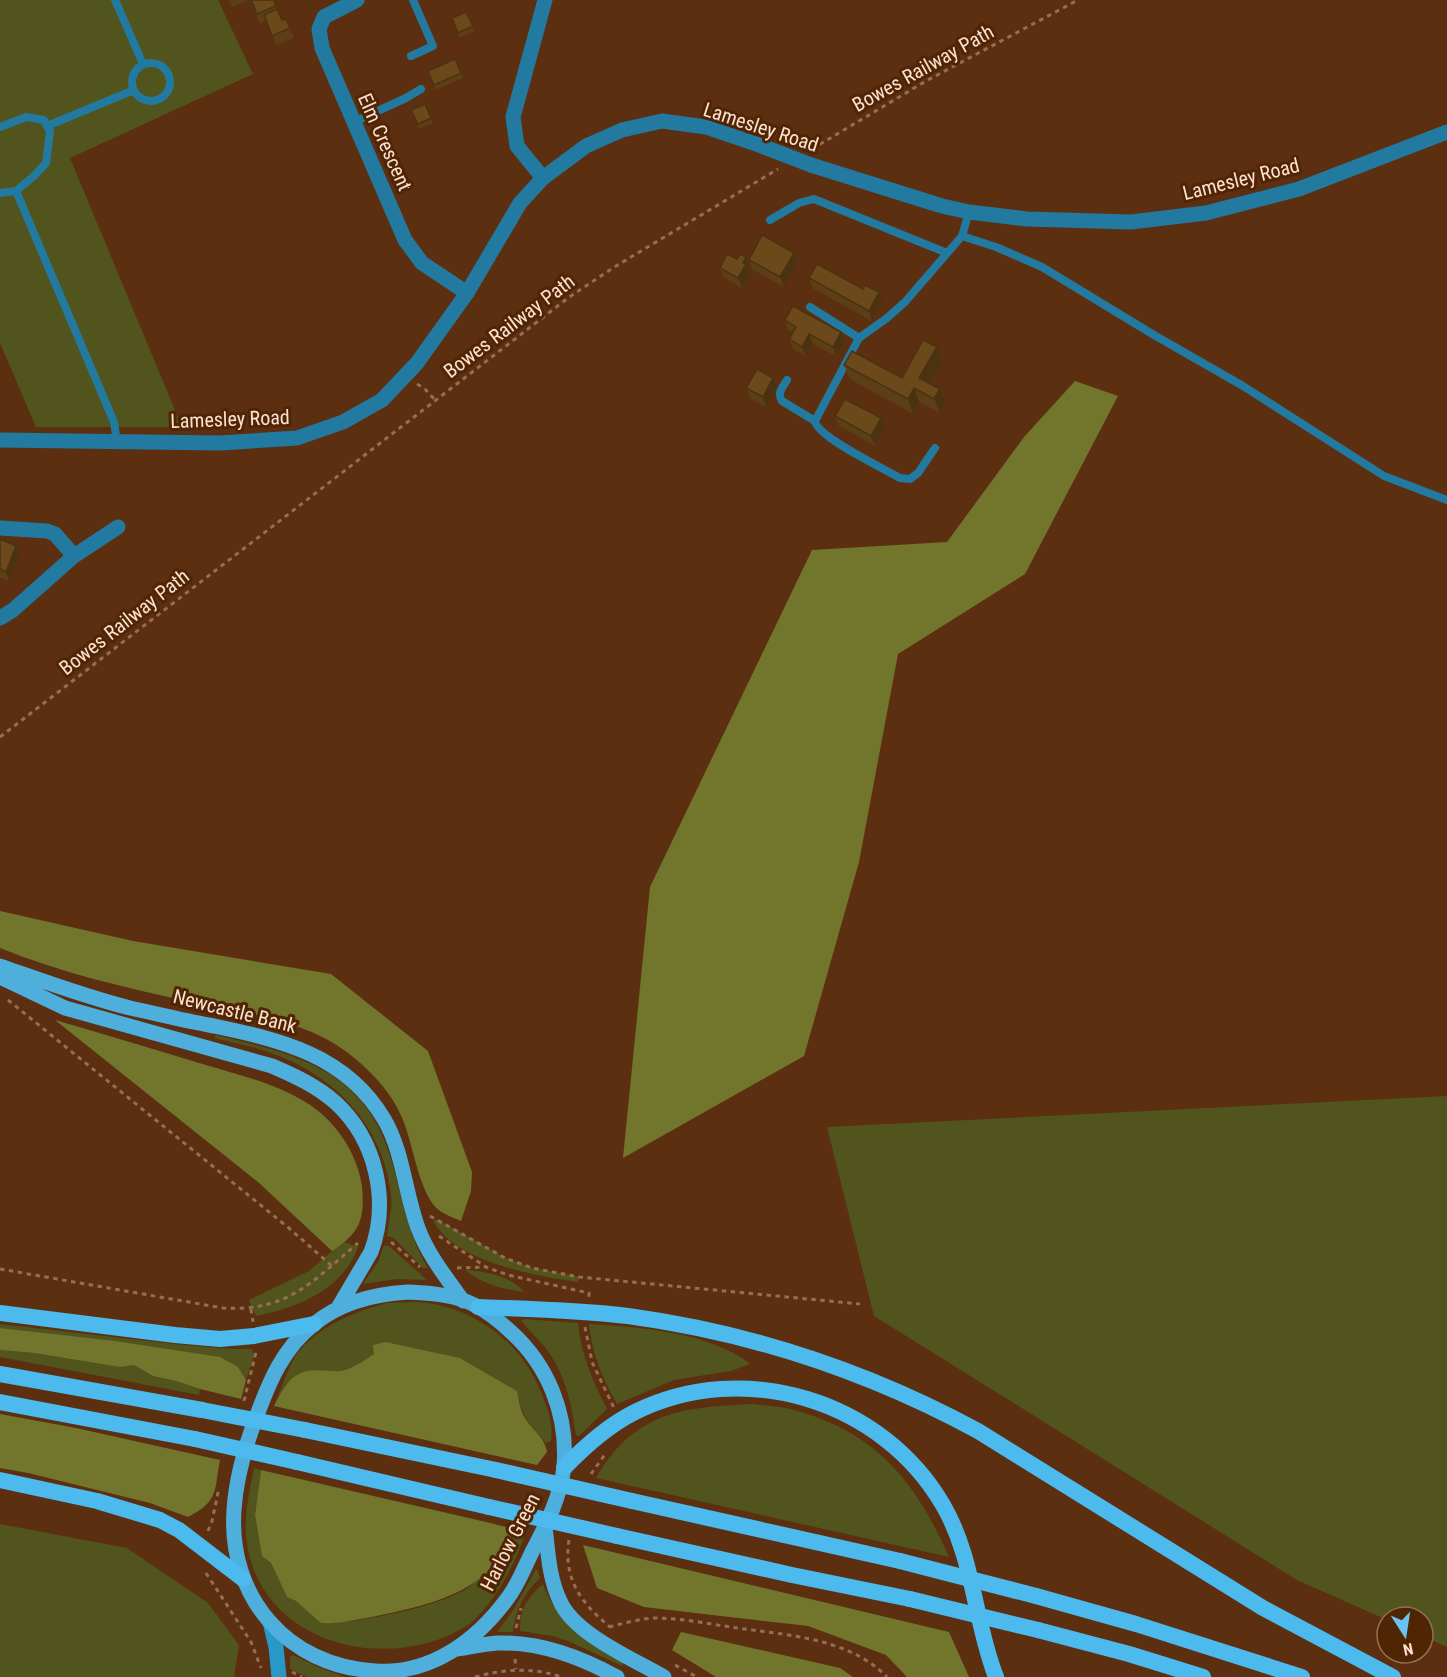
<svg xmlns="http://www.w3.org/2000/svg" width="1447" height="1677" viewBox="0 0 1447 1677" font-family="'Roboto Condensed',sans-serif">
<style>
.green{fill:#51541c}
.forest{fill:#72762c}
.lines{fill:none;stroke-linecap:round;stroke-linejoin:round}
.path{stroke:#956e55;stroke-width:3;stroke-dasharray:4.5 4.5;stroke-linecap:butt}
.service{stroke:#227aa1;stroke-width:8}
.minor{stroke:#227aa1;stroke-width:15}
.tertiary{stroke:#227aa1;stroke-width:15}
.secondary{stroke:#2699c9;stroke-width:15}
.primary{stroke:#4eafdd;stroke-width:15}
.trunk{stroke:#4cbaed;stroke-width:16}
.tertiary-bridge{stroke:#227aa1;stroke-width:15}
.trunk-bridge{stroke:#4cbaed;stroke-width:16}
.wall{fill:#5c3f16}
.shaded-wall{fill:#4b3312}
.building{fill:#6b491a;stroke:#4b3312;stroke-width:1.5}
.labels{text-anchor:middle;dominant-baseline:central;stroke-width:6;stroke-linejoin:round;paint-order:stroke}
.street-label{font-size:20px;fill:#fde0d0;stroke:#502504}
</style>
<rect width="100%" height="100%" fill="#5c2f11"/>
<!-- green -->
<path class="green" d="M0 0H218L253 74 70 158 182 427H36L0 343Z
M216 1035C302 1056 369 1071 394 1169 403 1203 409 1237 428 1268H423L394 1238 387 1236C388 1223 393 1208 391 1195 384 1127 335 1075 271 1053 253 1046 233 1043 214 1038Z
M1447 1096V1647L1423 1636V1617H1387V1620L1297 1580 874 1316 827 1127Z
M433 1220H438L506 1258 532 1268 579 1277 578 1282C537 1276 453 1262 433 1220Z
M345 1242 358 1247C344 1289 297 1308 256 1316L249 1300 309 1271 332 1251Z
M384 1245 389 1246 427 1280 397 1279 363 1284 379 1260Z
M465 1270C485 1271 511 1276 524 1292 501 1289 483 1284 465 1270Z
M387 1303C400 1303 415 1301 428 1303 479 1311 522 1344 541 1392 547 1408 554 1424 551 1441L546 1443C531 1425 521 1416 517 1391L460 1358 386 1342 374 1354 350 1369 285 1385 274 1406C280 1392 285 1376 292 1362 310 1329 353 1312 387 1303Z
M524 1319 578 1323C581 1354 593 1382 607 1409L579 1436 576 1435C572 1408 567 1381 552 1357 544 1344 531 1333 521 1321Z
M0 1324 183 1345 234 1349H252L254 1356 246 1380 238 1367 0 1328Z
M589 1324C638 1327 711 1332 750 1364L731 1371 674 1380 617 1404C602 1378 592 1354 589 1324Z
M0 1350 34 1353 120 1367 134 1365 153 1376 176 1381 200 1389 199 1395 0 1357Z
M754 1404C768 1406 782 1407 795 1410 877 1433 916 1482 949 1557L596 1478C635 1411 683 1407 754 1404Z
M254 1468 261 1470 255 1515 262 1556 271 1563 287 1597 296 1601 322 1623C354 1624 444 1606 469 1587 477 1581 504 1550 509 1542 512 1538 513 1533 514 1529L526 1532C514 1566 497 1599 470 1624 388 1677 256 1644 246 1536 244 1513 250 1490 254 1468Z
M0 1524 127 1548 208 1603 239 1645 234 1677H0Z
M536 1569 538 1571 540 1578C524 1593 515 1610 513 1632H497L514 1609Z
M543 1584C557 1624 590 1639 623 1663L622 1666 568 1641 553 1636 520 1631C519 1611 527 1597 543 1584Z
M293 1655 318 1667 345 1677H307L290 1669V1657Z"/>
<!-- forest -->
<path class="forest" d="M1075 381 1118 396 1025 574 898 654 859 862 804 1056 623 1158 650 887 812 550 947 542 1024 437Z
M0 911 133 941 331 974 428 1051 472 1172 471 1191 461 1221C454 1218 446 1215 440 1211 420 1198 413 1144 403 1120 391 1090 365 1064 338 1046 295 1018 241 1013 192 1002 126 988 62 973 0 948Z
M55 1020C103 1034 151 1048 199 1063 238 1075 283 1084 317 1110 340 1128 358 1157 362 1186 365 1219 360 1233 332 1251L258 1182Z
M0 1328 115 1341 220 1357 238 1367 246 1380 241 1399 200 1389 176 1381 153 1376 134 1365 120 1367 34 1353 0 1350Z
M386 1342 460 1358 517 1391C519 1401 520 1411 526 1419 533 1431 545 1437 547 1452L537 1465 274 1406C282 1391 289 1374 308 1371 319 1369 330 1372 341 1371 353 1369 364 1360 374 1354L373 1345Z
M0 1414 76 1428 220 1460C214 1491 219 1501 188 1517L150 1503 28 1473 0 1468Z
M261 1470 486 1522 514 1529C494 1593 429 1605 372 1617 354 1620 340 1624 321 1623L296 1601 287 1597 271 1563 262 1556 255 1515Z
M583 1545 949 1632 969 1677H907L886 1655 808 1626 644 1607 597 1588Z
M681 1632 840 1668 853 1677H716L672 1650Z"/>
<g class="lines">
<!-- path -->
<path class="path" d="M812 149 926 81 1078 0
M417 384 424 388 436 401
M0 737 568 298 616 266 778 169
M8 1000 290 1229 332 1266
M430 1216 505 1258 532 1268 579 1277 860 1304
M439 1236 486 1267 508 1275 589 1293V1297
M391 1242 420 1267
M457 1268 486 1267
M0 1269 223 1308C288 1312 313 1281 358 1243
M251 1309 253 1322
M585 1327 592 1362 614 1408
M244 1401 256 1352
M591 1474 606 1453
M208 1531 212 1521 219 1488
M569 1540C563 1579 581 1603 610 1627
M206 1573 251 1642 261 1668
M609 1627C624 1623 639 1619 654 1618 681 1618 710 1624 737 1628 787 1635 849 1638 887 1677
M516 1628 521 1608
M515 1659 516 1669
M675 1665 697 1677
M292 1672 302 1677
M475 1677C505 1669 532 1667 561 1677"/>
<!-- service -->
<path class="service" d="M115 0 143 64
M411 56 433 46 413 0
M132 82a19 19 0 1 1 38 0a19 19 0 1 1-38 0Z
M354 122 406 98 421 89
M47 126 134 90
M0 127 26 117 44 120 50 131 46 163 34 176 16 191
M0 193 16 191 114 422 117 442
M770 220 799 203 814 199 947 253
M962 236 996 247 1042 267 1154 335 1243 386 1384 476 1447 500
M810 307 859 338
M787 380C782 388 777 393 782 401L815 421
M935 448 918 473 910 479 900 478C883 468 817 437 815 421L859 338 887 318 905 302 962 236 969 212"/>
<!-- minor -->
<path class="minor" d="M357 0 324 17 319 29 322 48 405 240 422 263 467 293
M543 178 517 146 513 117 545 0
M0 528 47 531 55 534 74 556
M0 618 13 610 74 556 118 527"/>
<!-- tertiary -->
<path class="tertiary" d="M811 165 942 206 969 212 1027 219 1131 222 1206 213 1299 189 1447 132
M0 440 220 443 297 438 343 422 382 400 417 363 467 293 520 203 543 178 586 146 622 130 662 121 706 127 759 145"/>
<!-- secondary -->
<path class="secondary" d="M270 1622 276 1647 279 1677"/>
<!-- primary -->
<path class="primary" d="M0 966C43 981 86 997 130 1008 158 1014 186 1021 214 1026 281 1040 346 1055 384 1119 403 1151 405 1193 418 1228 428 1255 446 1277 463 1301
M0 977 65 1008 272 1066C295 1076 317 1086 336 1103 376 1140 390 1201 371 1252L338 1308
M408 1292C426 1293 445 1294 463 1300 480 1306 496 1318 510 1331 548 1365 568 1414 564 1466 561 1495 547 1524 533 1550 525 1566 518 1585 507 1599 476 1641 430 1675 375 1671 288 1666 228 1598 234 1510 236 1479 245 1447 256 1418 269 1382 283 1348 314 1324 341 1302 374 1294 408 1292Z
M545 1527C548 1552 549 1578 560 1601 574 1634 633 1659 664 1677
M457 1649C470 1647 484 1644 498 1643 541 1642 580 1657 617 1677"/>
<!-- trunk -->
<path class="trunk" d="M478 1307C528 1309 579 1310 628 1316 753 1333 867 1371 978 1431L1263 1608 1393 1677
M0 1313 175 1335 220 1339 254 1336 314 1324
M0 1374 202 1410
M0 1402 195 1439
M305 1430 496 1470
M297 1462 489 1507
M564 1468C585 1446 607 1426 635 1412 744 1358 882 1400 943 1505 974 1558 974 1621 996 1677
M0 1480 97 1501 160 1520 179 1530 243 1579
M632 1501 900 1561
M617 1536 792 1575 910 1599
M1036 1596 1136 1624 1302 1677
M1038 1630 1129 1654 1203 1677"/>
<!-- tertiary-bridge -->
<path class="tertiary-bridge" d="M759 145 811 165"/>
<!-- trunk-bridge -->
<path class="trunk-bridge" d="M202 1410 305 1430
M195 1439 297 1462
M496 1470 632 1501
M489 1507 617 1536
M900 1561 1036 1596
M910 1599 1038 1630"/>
</g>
<!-- wall -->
<path class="wall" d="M229 0H246V1L232 7Z
M250 0H274L282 20 290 28 294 38 276 45 266 21 260 24Z
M466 12 474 31 460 38 452 18Z
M455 59 463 78 436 90 428 71Z
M425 104 433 123 419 129 411 110Z
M794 253 797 262 784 287 752 269 749 260Z
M746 257 750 267 748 270 750 274 742 288 723 277 720 268 737 259Z
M809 278 882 302 872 321 812 288Z
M785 320 841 332 844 342 836 356 813 344 806 356 793 349 789 339 793 332 788 330Z
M937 347 942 362 930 384 940 389 945 404 940 413 919 402 913 414 850 379 844 365 902 378Z
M746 388H777L766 407 750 398Z
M835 416 885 428 875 446 839 426Z
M0 539 16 546 20 556 9 581 0 578Z"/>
<!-- shaded-wall -->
<path class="shaded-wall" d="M794 253 797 262 784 287 780 277Z
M746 257 750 267 748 270 750 274 742 288 738 278 743 263Z
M879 292 882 302 872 321 869 311Z
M841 332 844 342 836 356 833 347Z
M809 334 813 344 806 356 802 347Z
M937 347 942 362 925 393 919 378Z
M773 378 777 388 766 407 763 397Z
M914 388 919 402 913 414 908 399Z
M940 389 945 404 940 413 934 399Z
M881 418 885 428 875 446 871 436Z
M16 546 20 556 9 581 6 572Z"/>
<!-- building -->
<path class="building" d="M251 0H274L276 6 257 14Z
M277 9 282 20 286 19 290 28 272 36 264 15Z
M466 12 473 26 458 33 452 18Z
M455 59 461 73 434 85 428 71Z
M425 104 431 118 418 124 411 110Z
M762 235 794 253 780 277 749 260Z
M727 254 737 259 740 254 746 257 743 263 746 264 738 278 720 268Z
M817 264 863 289 865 285 879 292 869 311 809 278Z
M793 306 841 332 833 347 809 334 802 347 789 339 796 327 785 320Z
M923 340 937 347 919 378 940 389 934 399 914 388 908 399 844 365 852 351 902 378Z
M757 369 773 378 763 397 746 388Z
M845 399 881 418 871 436 835 416Z
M0 539 16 546 6 572 0 569Z"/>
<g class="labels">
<!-- street labels -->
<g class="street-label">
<text transform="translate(923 68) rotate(-29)">Bowes Railway Path</text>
<text transform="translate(761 127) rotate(18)">Lamesley Road</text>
<text transform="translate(385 142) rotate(66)">Elm Crescent</text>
<text transform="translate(1241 179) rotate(-14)">Lamesley Road</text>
<text transform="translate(509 326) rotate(-37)">Bowes Railway Path</text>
<text transform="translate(230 419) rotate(-2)">Lamesley Road</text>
<text transform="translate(124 622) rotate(-38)">Bowes Railway Path</text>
<text transform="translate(235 1011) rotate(14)">Newcastle Bank</text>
<text transform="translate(510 1542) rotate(-63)">Harlow Green</text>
</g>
</g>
<!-- north arrow -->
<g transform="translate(1405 1635) rotate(168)"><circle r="28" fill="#502504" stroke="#957056" stroke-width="1.5"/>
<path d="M0-4.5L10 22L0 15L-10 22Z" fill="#69c4f1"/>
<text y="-9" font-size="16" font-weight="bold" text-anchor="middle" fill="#fde0d0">N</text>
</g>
</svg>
